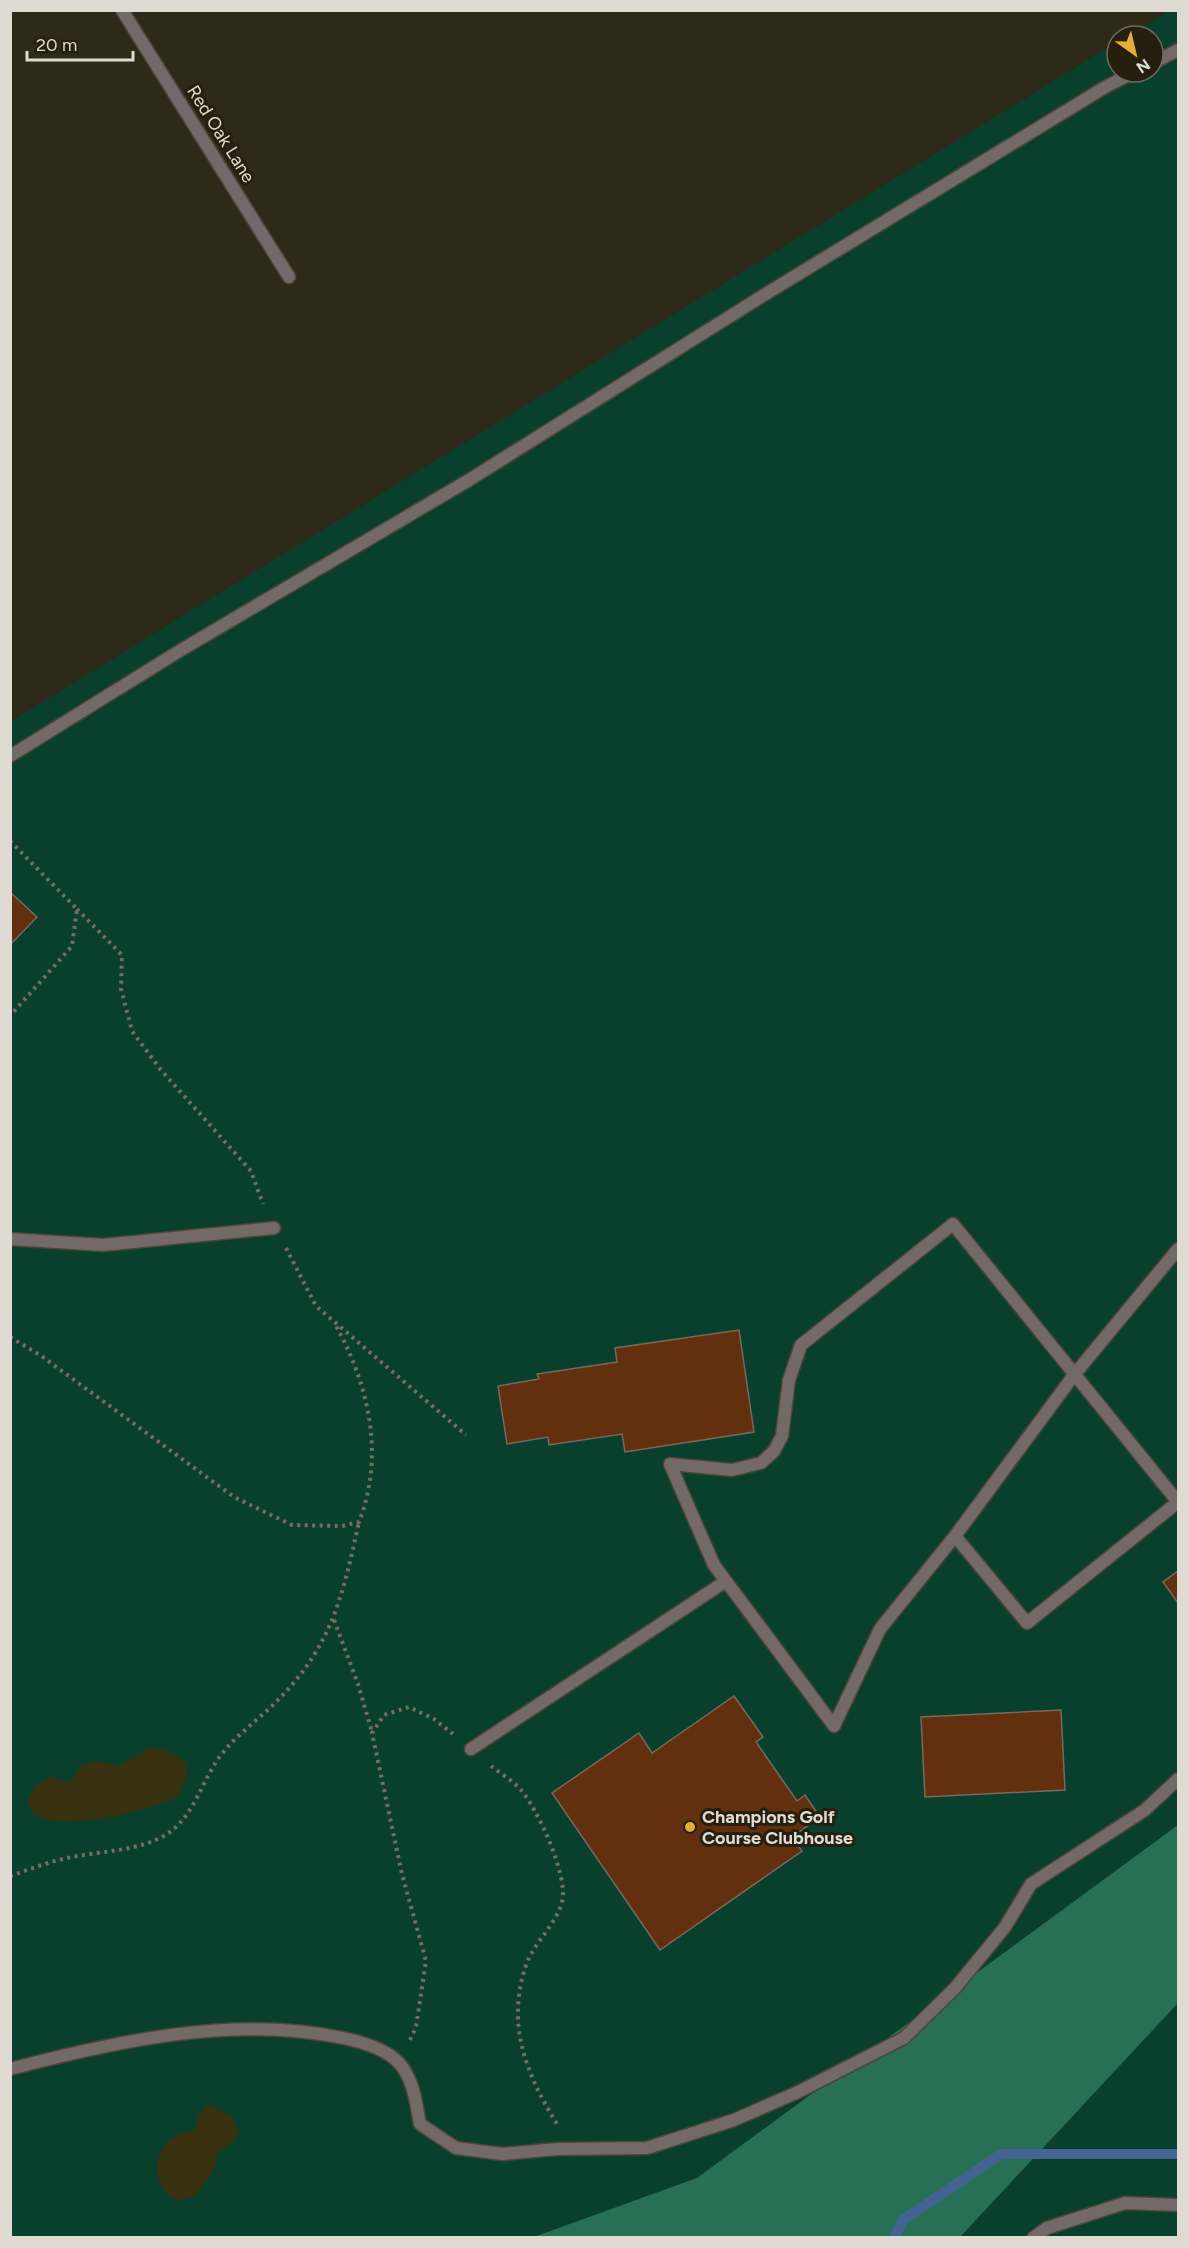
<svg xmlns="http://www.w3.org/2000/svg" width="1189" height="2248" viewBox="0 0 1189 2248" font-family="Figtree,sans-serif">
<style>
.green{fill:#09402d}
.forest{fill:#287055}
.sand{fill:#393010}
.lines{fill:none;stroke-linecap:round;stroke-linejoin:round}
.stream{stroke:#436493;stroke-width:10}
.building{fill:#62300f;stroke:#79685e;stroke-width:1.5}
.service-casing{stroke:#4b4537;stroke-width:15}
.minor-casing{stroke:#4b4537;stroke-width:15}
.path{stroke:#736e61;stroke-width:4;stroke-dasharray:3 4.5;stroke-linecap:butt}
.service{stroke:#736969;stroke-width:12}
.minor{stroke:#736969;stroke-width:12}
.poi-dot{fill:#e6ac36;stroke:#261f10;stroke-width:2}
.labels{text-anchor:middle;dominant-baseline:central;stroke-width:6;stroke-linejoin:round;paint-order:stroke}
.street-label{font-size:18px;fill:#e0dbd2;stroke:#261f10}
.poi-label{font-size:18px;font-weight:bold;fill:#e0dbd2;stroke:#261f10;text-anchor:start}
</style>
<rect width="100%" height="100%" fill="#2f291a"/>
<!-- green -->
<path class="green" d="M1169 11H1178V2237H11L10 722 1117 42V72H1153V36H1127Z"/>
<!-- forest -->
<path class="forest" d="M1178 1825V2003L960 2237 531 2238 697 2178Z"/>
<!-- sand -->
<path class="sand" d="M150 1748 166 1750 186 1762 187 1777 177 1797C142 1813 98 1822 60 1821 21 1820 18 1792 51 1776L67 1783C75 1778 75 1774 80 1768 90 1758 106 1762 118 1766Z
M208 2104 232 2116 239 2132 234 2141 217 2153 214 2170 195 2196 177 2201C151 2187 150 2151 177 2135 182 2132 190 2134 195 2129 198 2126 197 2121 197 2116Z"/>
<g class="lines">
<!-- stream -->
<path class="stream" d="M894 2238 903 2220 1001 2154H1178"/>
</g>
<!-- building -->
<path class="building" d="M10 892 37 917 10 945Z
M739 1330 754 1432 625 1452 622 1434 549 1445 548 1437 507 1444 498 1386 539 1379 537 1374 617 1362 615 1348Z
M1178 1571V1603L1163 1582Z
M734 1696 763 1737 756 1742 797 1801 805 1795 820 1817 792 1837 802 1851 660 1950 552 1793 639 1733 652 1753Z
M1061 1710 1065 1790 925 1797 921 1717Z"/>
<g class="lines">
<!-- service casing -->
<g class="service-casing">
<path id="service" d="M1153 63 1178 50
M10 756 181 650 469 480 764 295 1107 86 1135 72
M10 1239 103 1245 274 1228
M955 1536 1027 1623 1178 1502 953 1224 801 1345 789 1380 782 1436 774 1451 761 1463 732 1470 670 1464 714 1565 834 1726 880 1629 955 1536 1074 1375 1178 1249
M471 1749 726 1581
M10 2069C117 2041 234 2015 343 2038 362 2042 387 2049 400 2064 414 2081 416 2103 420 2124L456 2148 502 2154 557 2149 647 2148 734 2120 798 2092 904 2038 955 1988 1005 1927 1031 1884 1145 1810 1178 1779
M1033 2238 1047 2228 1125 2203 1178 2205"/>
</g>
<!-- minor casing -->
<g class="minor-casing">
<path id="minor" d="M122 10 289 277"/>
</g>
<!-- path -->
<path class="path" d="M10 841 77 909 72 946 10 1016
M77 909 122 955 121 989 132 1031 160 1069 251 1171 263 1204
M286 1248 316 1306 466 1435
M10 1337 40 1355 234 1497 292 1525 342 1526 359 1522C385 1455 369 1385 335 1324
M334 1620 358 1684 372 1732
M491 1766C500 1773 512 1780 520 1789 537 1807 569 1877 562 1902 556 1924 534 1943 526 1965 506 2025 526 2074 557 2124
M10 1876C30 1869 51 1861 72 1857 103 1851 136 1851 164 1836 192 1820 201 1784 218 1759 235 1735 260 1719 280 1698 333 1643 343 1594 359 1522
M410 2040 416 2027 426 1961 402 1874 372 1733 384 1715 409 1707 434 1719 453 1734"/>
<!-- service -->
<use href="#service" class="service"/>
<!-- minor -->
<use href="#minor" class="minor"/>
</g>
<!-- markers -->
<circle class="poi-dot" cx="690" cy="1827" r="6"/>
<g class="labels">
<!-- street labels -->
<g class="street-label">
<text transform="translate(221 134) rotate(58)">Red Oak Lane</text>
</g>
<!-- poi labels -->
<g class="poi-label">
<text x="702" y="1817">Champions Golf<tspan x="702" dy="21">Course Clubhouse</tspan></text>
</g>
</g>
<!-- border -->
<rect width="1189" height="2248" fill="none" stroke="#e0dbd2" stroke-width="24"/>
<!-- north arrow -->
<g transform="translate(1135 54) rotate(146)"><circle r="28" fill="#261f10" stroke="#706a5e" stroke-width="1.5"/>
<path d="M0-4.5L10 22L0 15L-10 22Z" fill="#e6ac36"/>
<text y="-9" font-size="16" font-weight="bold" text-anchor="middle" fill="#e0dbd2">N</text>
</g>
<!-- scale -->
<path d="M27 51v9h106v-9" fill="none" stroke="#e0dbd2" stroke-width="3"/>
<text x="36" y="51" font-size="18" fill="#e0dbd2" stroke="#261f10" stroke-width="4.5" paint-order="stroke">20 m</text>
</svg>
